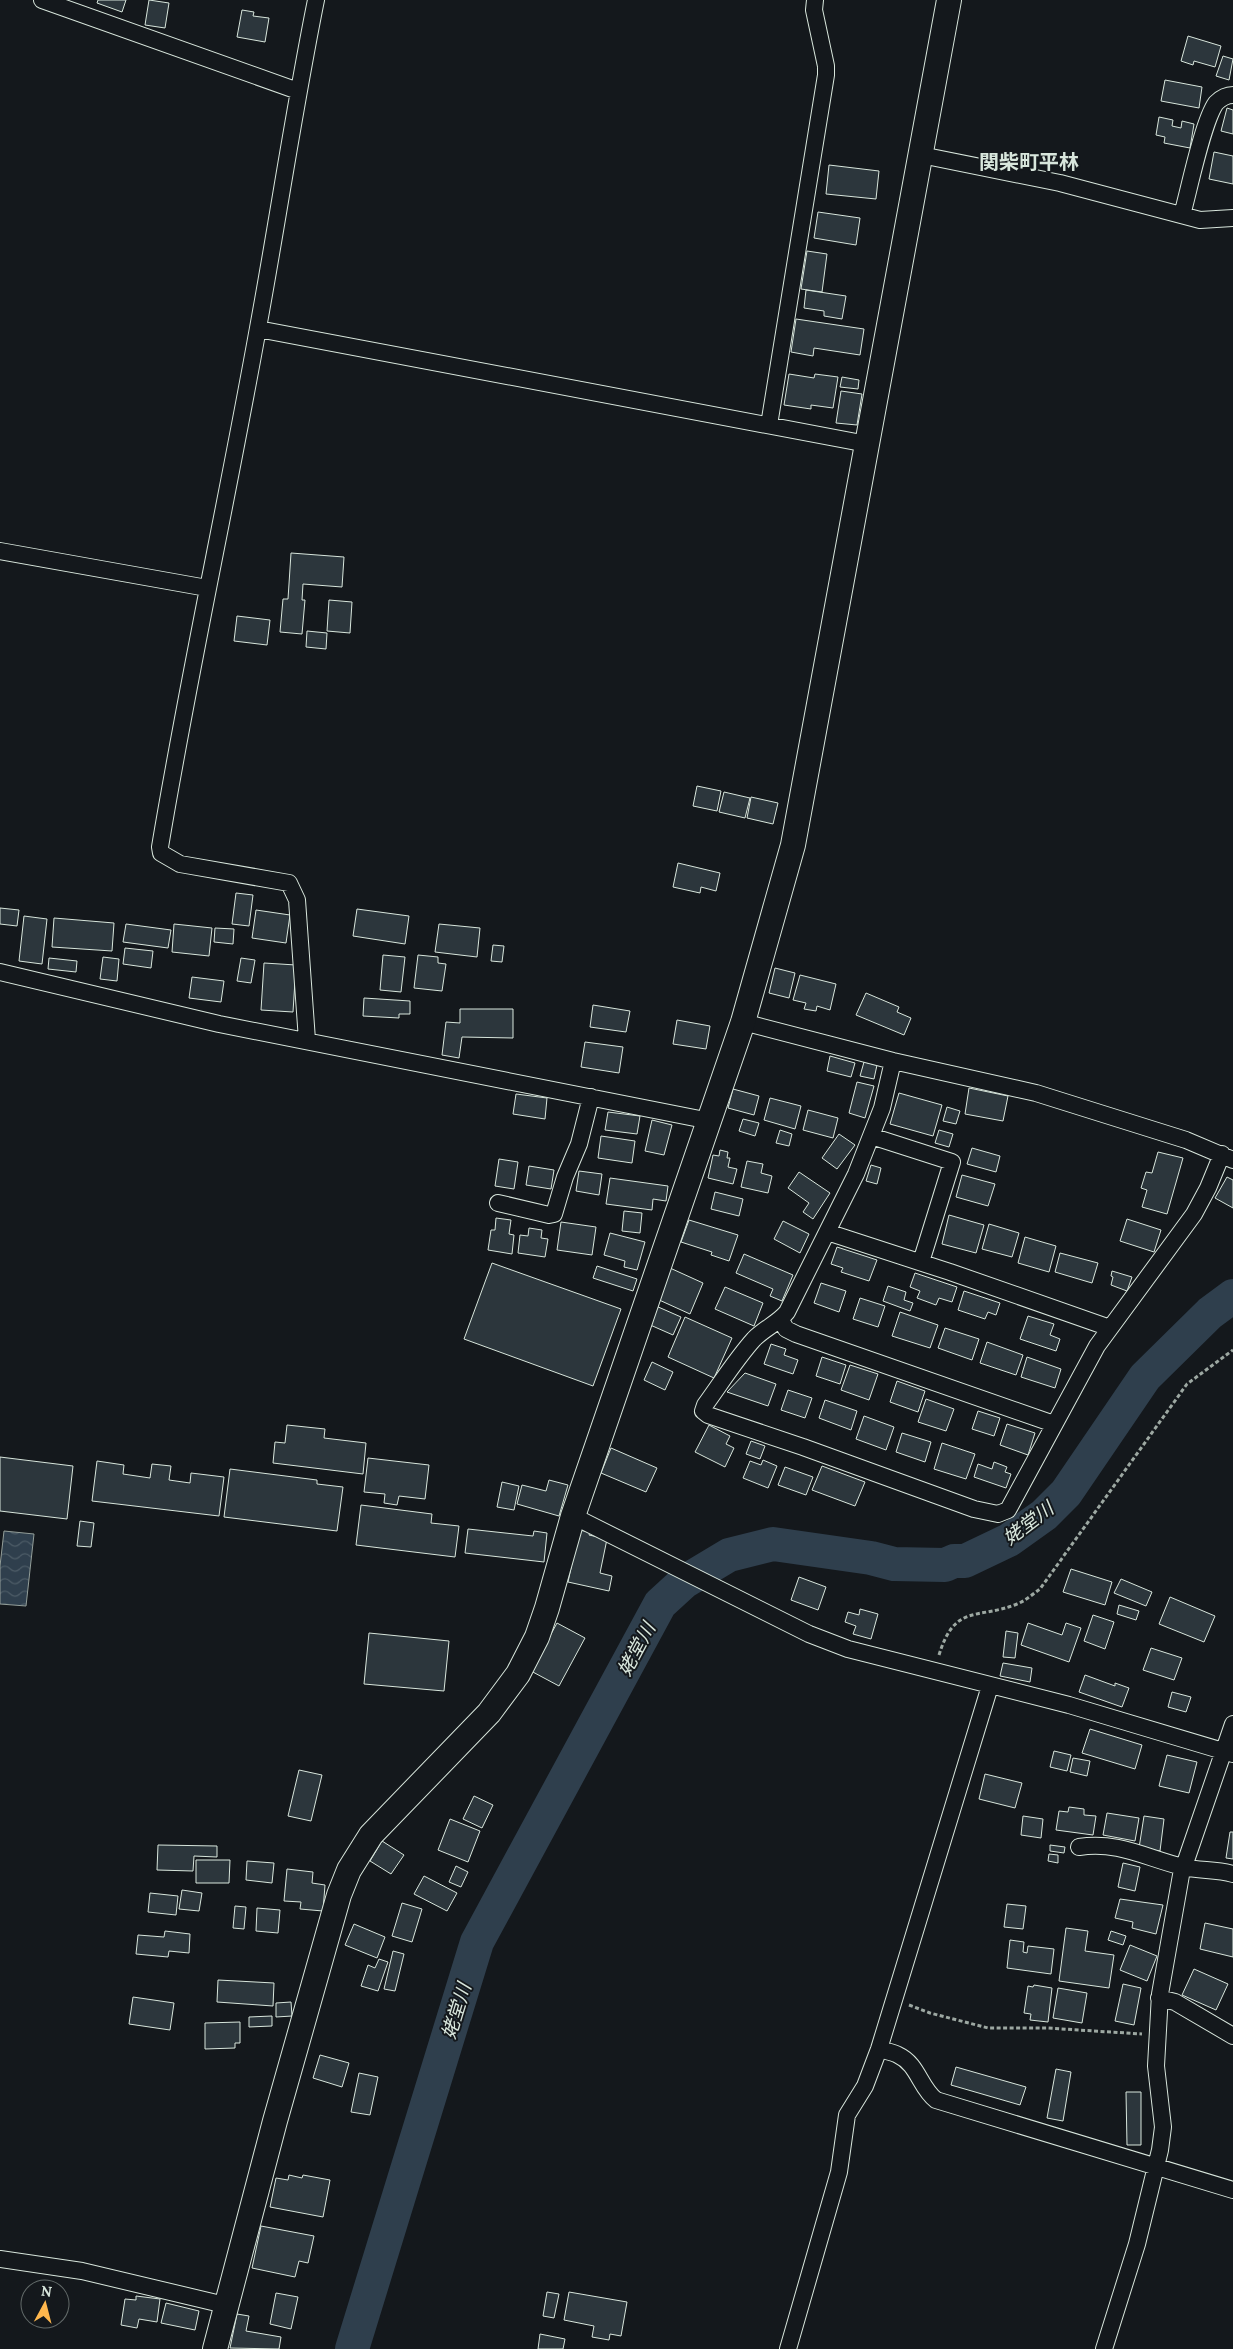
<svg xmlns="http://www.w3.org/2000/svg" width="1233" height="2349" viewBox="0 0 1233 2349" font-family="Lora,'Noto Sans JP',serif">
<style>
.water{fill:url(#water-waves);stroke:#939e99}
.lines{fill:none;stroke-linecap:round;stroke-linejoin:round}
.river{stroke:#2f3f4d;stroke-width:34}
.building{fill:#2c363c;stroke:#d8e6dc}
.street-casing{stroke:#d8e6dc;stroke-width:18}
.secondary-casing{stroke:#d8e6dc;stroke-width:26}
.path{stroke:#9da8a2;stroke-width:3;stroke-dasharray:4 2.5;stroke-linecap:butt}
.street{stroke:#14181c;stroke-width:16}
.secondary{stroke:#14181c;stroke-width:24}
.labels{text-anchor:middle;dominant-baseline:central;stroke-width:4;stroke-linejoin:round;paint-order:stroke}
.water-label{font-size:19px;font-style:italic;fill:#d8e6dc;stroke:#14181c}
.quarter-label{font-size:20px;font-weight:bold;fill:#d8e6dc;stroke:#14181c}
</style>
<defs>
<pattern id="water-waves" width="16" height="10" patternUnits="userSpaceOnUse" patternTransform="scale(1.25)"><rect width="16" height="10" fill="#2f3f4d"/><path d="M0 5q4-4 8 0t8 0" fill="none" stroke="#4c5b66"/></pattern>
</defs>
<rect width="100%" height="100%" fill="#14181c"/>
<!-- water -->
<path class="water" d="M4 1531 34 1534 26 1606 0 1604V1566Z"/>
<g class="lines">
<!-- river -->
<path class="river" d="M352 2349 477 1942 660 1604 684 1582 729 1555 773 1544 871 1558 894 1564 945 1565 954 1561H965L1009 1540 1044 1515 1066 1493 1145 1377 1210 1313 1233 1296"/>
</g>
<!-- building -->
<path class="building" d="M98 0H126L122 12 97 3Z
M149 0 169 3 165 28 145 25Z
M242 10 254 12 253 16 269 18 265 42 237 37Z
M1188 36 1221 46 1215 67 1194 61 1193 65 1181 61Z
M1223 56 1233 59 1229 80 1216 76Z
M1165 80 1202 87 1199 108 1161 101Z
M1227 108 1233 110V134L1221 131Z
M1159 117 1173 120 1172 126 1181 128 1182 121 1194 124 1190 148 1164 143 1165 137 1156 135Z
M1214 152 1233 156V184L1209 179Z
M829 165 879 171 876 199 826 194Z
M818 212 860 218 856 245 814 238Z
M807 251 827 254 822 292 801 289Z
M806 290 846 296 842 319 824 316V311L804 308Z
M796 319 864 329 860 355 814 348 813 356 791 352Z
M789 374 814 378 815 374 838 377 833 408 811 405V409L784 405Z
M842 377 859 380 858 389 840 387Z
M841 391 862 394 857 425 836 423Z
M291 553 344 557 342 587 303 584 302 600H305L302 634 280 632 283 599H288Z
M329 600 352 602 350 633 327 631Z
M237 616 270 620 267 645 234 641Z
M307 631 327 633 326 649 306 647Z
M697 786 721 791 717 811 693 806Z
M724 792 750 798 745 818 719 812Z
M751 797 778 803 773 824 747 818Z
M678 863 720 873 716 891 701 887 700 893 673 887Z
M236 893 253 895 249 926 232 924Z
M0 908 19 910 17 926 0 924Z
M357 909 409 916 405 944 353 936Z
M256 910 290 915 286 943 252 938Z
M24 916 47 919 42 964 19 961Z
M54 918 114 923 112 951 52 947Z
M126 924 171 930 168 948 123 942Z
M174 924 212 928 209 956 172 952Z
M439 924 480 928 477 957 435 952Z
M215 928 234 929 233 944 214 942Z
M493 945 504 946 502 962 491 961Z
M125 948 153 951 151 968 123 964Z
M383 955 405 957 401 992 380 990Z
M418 955 438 957V963L446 964 442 991 414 988Z
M103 957 119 959 117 981 100 979Z
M49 958 77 961 76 972 48 969Z
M241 958 255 960 251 983 237 981Z
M264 963 296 965 293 1012 261 1010Z
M775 968 795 973 789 998 769 993Z
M800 975 836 984 830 1010 817 1006 816 1011 804 1009 806 1003 793 1000Z
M192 977 224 981 221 1002 189 998Z
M866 993 899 1007 897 1012 911 1018 904 1035 856 1015Z
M364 998 410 1001V1014H399V1018L363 1016Z
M593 1005 630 1011 626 1032 590 1027Z
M460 1009H513V1038L462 1037 459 1058 442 1055 446 1022 460 1023Z
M677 1020 710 1026 706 1049 673 1044Z
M585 1042 623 1047 619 1073 581 1067Z
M830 1056 855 1063 851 1077 827 1071Z
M864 1062 877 1065 874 1079 860 1076Z
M857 1082 874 1086 865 1118 849 1113Z
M969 1088 1008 1096 1003 1121 965 1114Z
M733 1089 759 1096 754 1115 728 1108Z
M899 1093 942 1105 933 1136 890 1124Z
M516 1094 547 1098 545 1119 513 1114Z
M770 1098 801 1106 795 1129 764 1120Z
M947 1107 960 1111 956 1124 943 1121Z
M808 1110 838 1118 833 1138 803 1130Z
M608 1112 640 1116 637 1134 605 1130Z
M743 1119 759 1123 755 1136 739 1131Z
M652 1120 672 1125 664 1155 645 1151Z
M780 1130 792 1134 789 1146 776 1143Z
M939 1130 953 1134 949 1147 935 1143Z
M839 1134 855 1145 837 1169 822 1158Z
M601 1136 635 1141 632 1163 598 1158Z
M972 1148 1000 1156 996 1172 967 1164Z
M720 1150 728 1152 727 1158H730L728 1167 737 1169 733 1184 708 1178 713 1155 719 1156Z
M1158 1152 1183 1158 1167 1214 1142 1207 1147 1190 1141 1188 1146 1172 1152 1173Z
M499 1159 518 1162 514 1189 495 1186Z
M747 1161 763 1164 761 1173 772 1176 768 1193 741 1187Z
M871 1165 881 1168 877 1184 866 1181Z
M529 1166 554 1170 551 1189 526 1185Z
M579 1171 602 1174 599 1195 576 1191Z
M799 1172 830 1193 813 1219 803 1212 809 1203 788 1188Z
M962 1175 995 1184 988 1206 956 1197Z
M1227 1177 1233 1180V1208L1215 1198Z
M610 1178 668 1186 666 1201 653 1199 652 1210 606 1204Z
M715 1192 743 1199 739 1216 711 1209Z
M624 1211 642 1213 640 1233 622 1231Z
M949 1215 984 1225 976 1253 942 1244Z
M496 1218 511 1220 509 1234 514 1235 512 1254 488 1250 491 1230H495Z
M1127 1219 1161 1230 1154 1252 1120 1241Z
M689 1220 738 1235 729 1261 711 1255 712 1252 681 1242Z
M783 1221 809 1234 800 1253 774 1239Z
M561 1222 596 1227 592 1255 557 1250Z
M989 1224 1019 1233 1012 1257 982 1249Z
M529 1228 542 1230 541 1238 548 1239 545 1257 518 1253 520 1235 528 1236Z
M610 1233 645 1242 637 1270 624 1267 625 1261 604 1255Z
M1025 1237 1056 1246 1049 1272 1018 1263Z
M837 1247 877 1260 869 1281 841 1272 843 1268 831 1264Z
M1060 1253 1098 1263 1092 1283 1055 1272Z
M744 1254 793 1275 782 1301 770 1296 773 1289 736 1273Z
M492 1263 621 1309 593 1386 464 1339Z
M597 1266 637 1279 633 1291 593 1278Z
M670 1268 703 1283 690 1314 657 1299Z
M1112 1271 1132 1277 1127 1291 1111 1285 1113 1277 1111 1276Z
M915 1273 957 1287 952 1302 939 1298 936 1305 917 1298 920 1291 910 1287Z
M821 1283 846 1291 839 1312 814 1303Z
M888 1286 906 1292 904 1300 913 1303 910 1311 883 1301Z
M725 1287 763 1303 754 1326 715 1309Z
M964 1291 1000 1303 996 1315 988 1312 985 1319 958 1310Z
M860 1298 885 1306 878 1327 853 1319Z
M656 1306 681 1317 673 1335 648 1324Z
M900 1312 938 1325 930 1348 892 1336Z
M1028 1316 1054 1324 1050 1335 1060 1339 1056 1351 1020 1339Z
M685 1317 732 1338 714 1378 668 1357Z
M945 1328 979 1339 972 1360 938 1348Z
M987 1342 1023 1355 1016 1375 980 1363Z
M771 1344 786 1349 784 1355 798 1360 793 1374 764 1364Z
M822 1357 846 1365 840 1384 816 1376Z
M1027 1357 1061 1369 1055 1388 1021 1377Z
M652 1362 673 1372 665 1390 644 1380Z
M850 1365 878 1374 869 1400 841 1390Z
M745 1373 776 1384 768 1406 727 1392Z
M897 1381 925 1391 918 1412 890 1402Z
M788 1390 812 1398 805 1418 781 1410Z
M926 1399 954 1409 946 1431 918 1422Z
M825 1400 857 1411 851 1430 819 1418Z
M978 1411 1000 1418 994 1436 972 1429Z
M864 1416 894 1427 886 1450 856 1439Z
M1007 1424 1035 1433 1028 1455 1000 1445Z
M287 1425 325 1429 324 1438 366 1443 363 1474 273 1463 275 1442 285 1443Z
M709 1425 730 1436 726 1444 734 1448 725 1467 695 1452Z
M902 1433 931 1442 925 1462 896 1452Z
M751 1441 765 1446 760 1459 746 1454Z
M942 1443 975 1454 966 1479 934 1469Z
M611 1448 657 1468 646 1492 601 1473Z
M0 1457 73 1466 67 1519 0 1511Z
M368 1458 429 1465 425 1499 399 1496 397 1505 384 1503 385 1494 364 1492Z
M763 1460 777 1466 768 1488 743 1478 750 1461 761 1465Z
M97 1461 124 1465 123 1474 150 1478 152 1464 171 1466 169 1480 190 1483 191 1473 224 1477 219 1516 92 1501Z
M994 1462 1007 1467 1005 1472 1011 1474 1006 1488 974 1477 978 1464 992 1469Z
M822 1466 865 1482 855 1506 812 1490Z
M785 1467 813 1477 806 1495 778 1485Z
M230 1469 317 1480V1484L343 1487 337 1531 224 1517Z
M549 1480 568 1485 559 1516 517 1504 522 1485 546 1491Z
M502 1482 519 1486 514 1510 497 1507Z
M361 1505 432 1514 431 1523 459 1526 455 1557 356 1545Z
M80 1521 94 1523 91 1547 77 1546Z
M468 1529 533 1536 534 1531 547 1533 544 1562 465 1553Z
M579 1530 590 1532 589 1535 607 1539 600 1573 612 1576 609 1591 568 1582Z
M1071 1569 1112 1582 1105 1605 1063 1592Z
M799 1577 826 1587 818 1610 791 1600Z
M1121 1579 1152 1592 1146 1606 1114 1593Z
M1170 1597 1215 1616 1204 1642 1159 1624Z
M1119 1605 1139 1611 1136 1620 1117 1614Z
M860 1609 878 1614 871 1639 853 1634 856 1626 845 1622 848 1612 859 1615Z
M1093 1615 1114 1622 1105 1649 1084 1641Z
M557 1623 585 1638 559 1686 531 1671Z
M1028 1623 1062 1635 1066 1623 1081 1628 1069 1662 1021 1645Z
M1006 1631 1018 1633 1015 1658 1003 1657Z
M369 1633 449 1641 444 1691 364 1684Z
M1151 1648 1182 1658 1174 1680 1143 1670Z
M1003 1663 1032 1668 1030 1682 1000 1676Z
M1085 1675 1115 1686V1683L1129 1688 1122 1707 1079 1692Z
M1172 1692 1191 1697 1186 1712 1168 1707Z
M1090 1729 1142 1745 1135 1769 1082 1753Z
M1054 1751 1071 1755 1067 1771 1050 1767Z
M1167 1755 1197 1762 1189 1793 1159 1786Z
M1073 1758 1090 1761 1087 1776 1070 1772Z
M299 1770 322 1775 311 1821 288 1816Z
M985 1774 1022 1783 1015 1808 979 1799Z
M474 1796 493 1805 482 1828 463 1819Z
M1069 1807 1084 1809V1815L1096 1816 1093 1835 1056 1830 1059 1811 1068 1812Z
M1107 1813 1139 1818 1135 1841 1103 1835Z
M1023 1816 1043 1819 1041 1838 1021 1835Z
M1144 1816 1164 1819 1160 1851 1139 1848Z
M450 1819 480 1831 468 1862 438 1850Z
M1230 1832H1233V1859L1226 1858Z
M382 1841 404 1855 391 1874 370 1861Z
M158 1845 217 1846V1857L194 1856 193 1871 157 1870Z
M1050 1845 1065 1847 1064 1853 1050 1851Z
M1049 1854 1058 1855V1863L1048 1861Z
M196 1860H230L229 1883H196Z
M247 1861 274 1863 272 1883 246 1880Z
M1123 1863 1140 1867 1135 1891 1118 1887Z
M456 1866 468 1872 461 1887 449 1882Z
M287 1869 313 1872 312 1883 325 1885 323 1911 300 1909 301 1902 284 1901Z
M424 1876 457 1893 447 1911 414 1894Z
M182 1890 202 1893 199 1911 179 1909Z
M150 1893 178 1896 176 1915 148 1912Z
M1120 1899 1163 1905 1156 1934 1132 1928 1133 1922 1115 1918Z
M402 1903 422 1909 412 1942 392 1936Z
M1007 1904 1026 1906 1023 1929 1004 1927Z
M235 1906 246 1907 244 1929 233 1928Z
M257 1908 280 1910 278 1933 256 1931Z
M1205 1923 1233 1929V1957L1200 1949Z
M354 1924 385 1937 377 1958 345 1945Z
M1066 1928 1088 1931 1085 1951 1114 1955 1109 1988 1059 1981Z
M165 1931 190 1934 189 1953 169 1951 168 1957 136 1954 138 1935 164 1937Z
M1111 1931 1126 1936 1123 1945 1108 1940Z
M1010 1940 1024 1942 1023 1952 1027 1953 1028 1946 1054 1949 1051 1974 1007 1968Z
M1130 1945 1157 1956 1147 1981 1120 1970Z
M393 1951 404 1954 395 1991 384 1989Z
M379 1959 388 1962 378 1991 361 1986 368 1965 375 1968Z
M1194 1969 1228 1984 1216 2010 1182 1995Z
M218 1980 274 1983 273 2006 217 2002Z
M1123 1984 1141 1988 1134 2025 1115 2021Z
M1034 1985 1052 1988 1048 2022 1030 2020 1031 2014 1024 2013 1028 1986 1033 1987Z
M1058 1988 1087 1993 1082 2023 1053 2018Z
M133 1997 174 2003 170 2030 129 2024Z
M291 2002 292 2016 276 2017V2003Z
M272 2016V2026L249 2027V2017Z
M240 2022V2043H235V2048L205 2049V2023Z
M320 2055 349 2063 342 2087 313 2078Z
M956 2067 1026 2087 1020 2105 951 2085Z
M1056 2069 1071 2072 1063 2121 1047 2118Z
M359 2073 378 2077 370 2115 351 2112Z
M1126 2092H1141V2145H1127Z
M289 2175 302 2178 303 2175 330 2180 323 2217 270 2207 276 2178 288 2180Z
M261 2226 314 2236 308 2263 299 2261 295 2277 252 2268Z
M547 2292 559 2294 554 2318 543 2316Z
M569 2292 627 2302 621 2336 610 2334 609 2340 592 2337 594 2326 564 2320Z
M276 2293 298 2297 291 2329 270 2324Z
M136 2296 160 2299 157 2322 139 2319 137 2328 121 2325 125 2299 136 2300Z
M166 2303 199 2311 195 2330 161 2323Z
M237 2314 249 2316 246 2331 281 2337 279 2349 230 2348Z
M540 2334 565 2339 563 2349H538Z"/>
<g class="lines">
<!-- street casing -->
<g class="street-casing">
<path id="street" d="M42 0 298 91
M921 155 1060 183 1200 220 1233 218
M1182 215C1189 190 1203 121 1216 103 1221 98 1226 95 1233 95
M258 329 867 444
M769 425 826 75V66L814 10 815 0
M0 551 207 588
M0 972 219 1024 710 1121
M743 1022 893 1061 1036 1093 1186 1140 1233 1160
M307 1040 297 900 289 883 180 864 161 853 160 847C189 673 227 501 258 328 278 219 294 109 316 0
M893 1061 882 1108 856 1174 787 1312C778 1323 765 1328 754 1339 736 1359 721 1383 705 1405L703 1411 708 1415 803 1447 974 1509 998 1514 1008 1510 1097 1346 1194 1214 1208 1188 1222 1154
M871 1136 952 1162 921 1262
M498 1203 549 1215 554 1214 565 1177 579 1144 591 1097
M827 1232 950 1272 1110 1328
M781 1320 786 1329 796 1334 1054 1424
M573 1516 809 1634 848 1649 1069 1705 1233 1754
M1079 1847C1119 1841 1146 1858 1183 1867 1200 1871 1217 1869 1233 1874
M1159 1998 1175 2002 1233 2036
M879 2049C885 2051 893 2052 898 2055 918 2064 920 2088 936 2100L1233 2190
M0 2259 82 2271 225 2305
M788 2349 839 2172 847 2115 865 2086 879 2049 990 1686
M1104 2349 1137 2244 1160 2150 1163 2127 1156 2066 1160 1994 1181 1875 1233 1724"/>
</g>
<!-- secondary casing -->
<g class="secondary-casing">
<path id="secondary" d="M215 2349 275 2121 339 1895 349 1870 371 1835 489 1713 518 1674 537 1637 547 1608 573 1516 743 1022 793 845 949 0"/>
</g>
<!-- path -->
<path class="path" d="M939 1655C955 1603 977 1620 1017 1604 1025 1601 1033 1594 1040 1589L1187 1384 1233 1350
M909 2005 930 2013 988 2028H1047L1142 2034"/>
<!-- street -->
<use href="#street" class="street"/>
<!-- secondary -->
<use href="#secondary" class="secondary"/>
</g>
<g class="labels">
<!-- water labels -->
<g class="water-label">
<text transform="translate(1028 1523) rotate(-37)">姥堂川</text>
<text transform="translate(636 1649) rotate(-62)">姥堂川</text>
<text transform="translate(456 2011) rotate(-73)">姥堂川</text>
</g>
<!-- quarter labels -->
<g class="quarter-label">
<text x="1029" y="161">関柴町平林</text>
</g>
</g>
<!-- north arrow -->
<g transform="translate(45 2304) rotate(7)"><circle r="24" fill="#14181c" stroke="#626a69"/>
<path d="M0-4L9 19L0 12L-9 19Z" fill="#ffb74d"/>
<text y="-8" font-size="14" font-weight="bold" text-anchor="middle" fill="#d8e6dc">N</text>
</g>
</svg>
